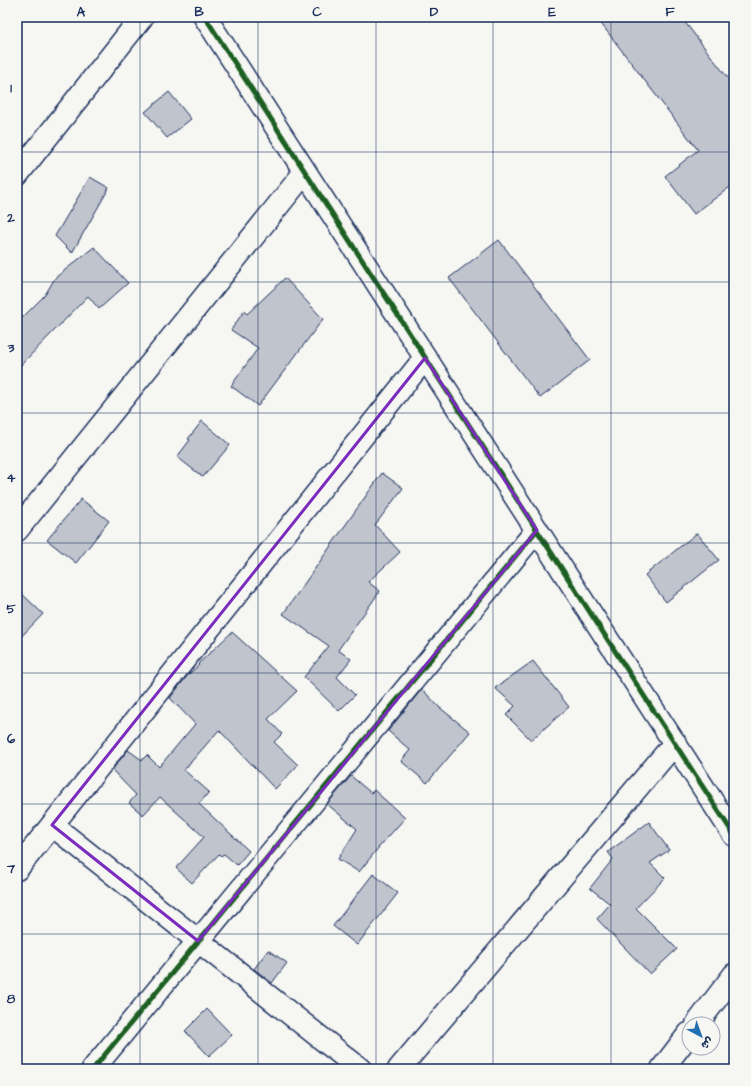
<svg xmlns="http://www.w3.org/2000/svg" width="751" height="1086" viewBox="0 0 751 1086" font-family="'Architects Daughter','Playpen Sans Arabic',sans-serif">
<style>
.building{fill:#c0c4cd;stroke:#1b2f5e}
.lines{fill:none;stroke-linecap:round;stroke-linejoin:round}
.street-casing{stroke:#1b2f5e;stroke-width:25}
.street{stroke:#f6f6f2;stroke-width:22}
.cycleway-casing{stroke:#f6f6f2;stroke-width:8}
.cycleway{stroke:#1b5e20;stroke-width:5}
.marked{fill:none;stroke:#7b2cbf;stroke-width:3;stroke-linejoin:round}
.grid{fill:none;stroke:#1b2f5e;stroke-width:1;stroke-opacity:0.55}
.neatline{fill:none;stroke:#1b2f5e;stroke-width:1.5}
.grid-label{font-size:13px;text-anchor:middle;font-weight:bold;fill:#1b2f5e}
</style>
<rect width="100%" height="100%" fill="#f6f6f2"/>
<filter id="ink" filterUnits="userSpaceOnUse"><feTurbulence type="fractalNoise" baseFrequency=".025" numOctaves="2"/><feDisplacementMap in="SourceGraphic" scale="8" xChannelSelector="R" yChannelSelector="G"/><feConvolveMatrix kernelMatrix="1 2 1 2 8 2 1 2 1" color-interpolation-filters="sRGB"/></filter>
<g filter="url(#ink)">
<!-- building -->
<path class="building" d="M596 17H681L734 86V184L694 214 665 176 698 150Z
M169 92 191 119 167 138 145 112Z
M90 177 109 188 72 253 55 236Z
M499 240 590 360 540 398 449 278Z
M94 247 128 283 99 309 88 296 17 369V323L45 295 55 278Z
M285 278 323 319 258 406 231 386 258 348 231 330 244 311 247 314Z
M202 421 230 445 203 477 177 457 190 440 188 439Z
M382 473 403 488 375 525 400 552 368 582 380 591 338 650 351 659 337 677 355 695 339 711 304 677 329 646 283 614Z
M81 499 109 521 76 563 47 540Z
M697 533 719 560 666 602 645 575Z
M17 589 43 614 17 641Z
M232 632 297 691 268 719 282 734 274 742 298 765 275 789 219 730 184 770 209 792 199 804 249 851 237 865 224 854 221 856 219 854 192 883 176 868 204 837 160 797 143 815 129 803 136 795 112 770 128 750 142 760 147 755 159 767 195 724 170 698 188 675 199 665 198 664Z
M533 661 569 707 531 740 506 715 515 706 495 688Z
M422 689 439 707 470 732 427 783 401 761 410 750 388 731Z
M351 776 371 793 374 790 405 818 379 847 359 872 338 859 357 829 327 804Z
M649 822 669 850 650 863 665 878 636 908 677 949 650 974 597 919 610 904 590 888 613 859 608 852Z
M373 874 398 893 357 945 333 926Z
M268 950 287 963 272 983 254 969Z
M207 1009 232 1035 209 1056 185 1031Z"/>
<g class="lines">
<!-- street casing -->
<g class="street-casing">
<path id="street" d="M205 17 734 835
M17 175 142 17
M17 530 305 172
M52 825 360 1069
M17 869 425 358
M697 1024 734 975
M93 1069 537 530
M399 1069 675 743
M662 1069 689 1034"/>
</g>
<!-- street -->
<use href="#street" class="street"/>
<!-- cycleway casing -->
<g class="cycleway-casing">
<path id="cycleway" d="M205 17 734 835
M93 1069 537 530"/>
</g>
<!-- cycleway -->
<use href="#cycleway" class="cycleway"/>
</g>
</g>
<!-- marked area -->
<path class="marked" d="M425 358 537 530 198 941 52 825Z"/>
<!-- grid -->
<path class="grid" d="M140 17V1069M258 17V1069M376 17V1069M493 17V1069M611 17V1069M17 152H734M17 282H734M17 413H734M17 543H734M17 673H734M17 804H734M17 934H734"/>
<!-- margin -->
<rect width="751" height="1086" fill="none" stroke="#f6f6f2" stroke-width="44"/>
<!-- north arrow -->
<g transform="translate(701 1036) rotate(139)"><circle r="19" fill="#f6f6f2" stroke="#9ea6b7"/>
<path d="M0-3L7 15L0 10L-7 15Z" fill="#1f6fb2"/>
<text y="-6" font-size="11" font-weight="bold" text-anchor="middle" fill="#1b2f5e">ش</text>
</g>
<rect x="22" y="22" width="707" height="1042" class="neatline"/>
<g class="grid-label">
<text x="81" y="16">A</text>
<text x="199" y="16">B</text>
<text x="317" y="16">C</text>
<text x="434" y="16">D</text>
<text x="552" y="16">E</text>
<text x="670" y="16">F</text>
<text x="11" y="92">1</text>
<text x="11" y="222">2</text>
<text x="11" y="352">3</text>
<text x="11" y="482">4</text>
<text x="11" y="613">5</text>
<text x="11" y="743">6</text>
<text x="11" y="873">7</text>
<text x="11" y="1003">8</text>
</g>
</svg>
